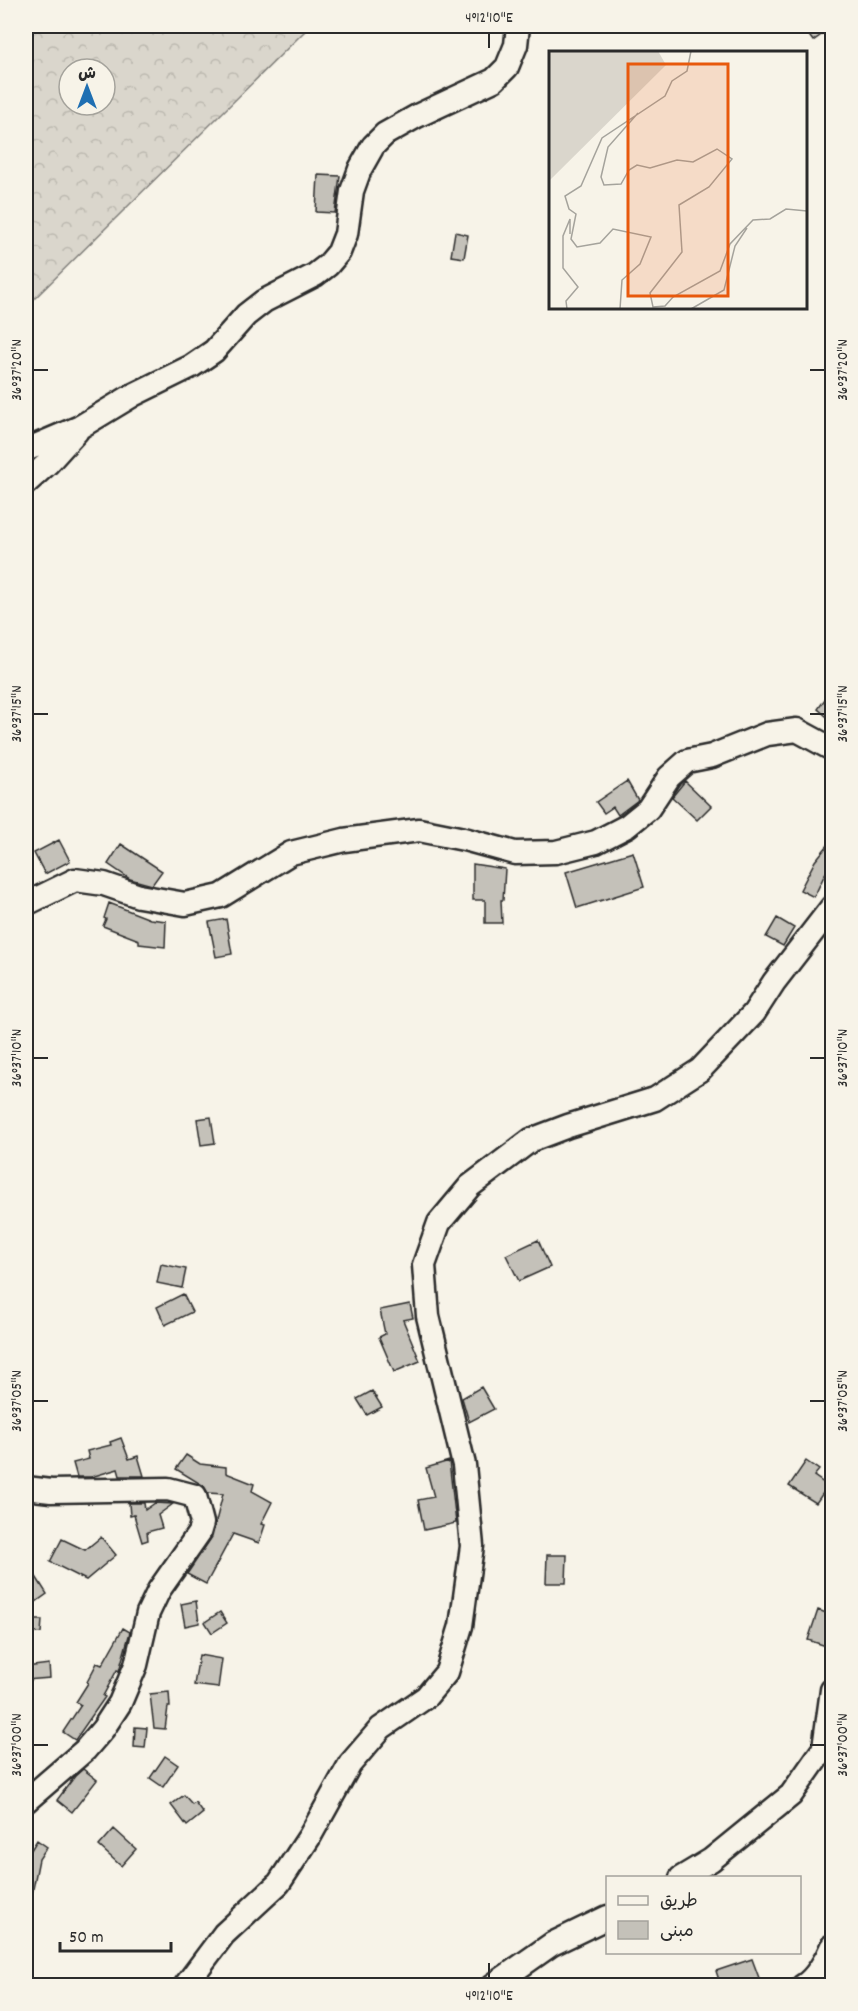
<svg xmlns="http://www.w3.org/2000/svg" width="858" height="2011" viewBox="0 0 858 2011" font-family="Dekko,'Playpen Sans Arabic',sans-serif">
<style>
.forest{fill:url(#forest-crowns);stroke:#82807c;stroke-width:1.5;fill-rule:evenodd}
.building{fill:#c4c1b9;stroke:#2b2b2b;stroke-width:1.5}
.lines{fill:none;stroke-linecap:round;stroke-linejoin:round}
.minor-casing{stroke:#2b2b2b;stroke-width:27}
.minor{stroke:#f7f3e8;stroke-width:22}
.ticks{fill:none;stroke:#2b2b2b;stroke-width:2}
.inset-road{fill:none;stroke:#a5a39c;stroke-width:1.5}
.view{fill:#e8590c;fill-opacity:0.15;stroke:#e8590c;stroke-width:3}
.inset-edge{fill:none;stroke:#2b2b2b;stroke-width:3}
.neatline{fill:none;stroke:#2b2b2b;stroke-width:2}
.ticks-label{font-size:15px;text-anchor:middle;fill:#2b2b2b}
</style>
<defs>
<pattern id="forest-crowns" width="20" height="18" patternUnits="userSpaceOnUse" patternTransform="scale(1.5)"><rect width="20" height="18" fill="#dad6cc"/><path d="M2 6a3 3 0 1 1 6 0M12 15a3 3 0 1 1 6 0" fill="none" stroke="#bbb8af"/></pattern>
</defs>
<rect width="100%" height="100%" fill="#f7f3e8"/>
<filter id="ink" filterUnits="userSpaceOnUse"><feTurbulence type="fractalNoise" baseFrequency=".0167" numOctaves="2"/><feDisplacementMap in="SourceGraphic" scale="12" xChannelSelector="R" yChannelSelector="G"/><feConvolveMatrix kernelMatrix="1 2 1 2 8 2 1 2 1" color-interpolation-filters="sRGB"/></filter>
<g filter="url(#ink)">
<!-- forest -->
<path class="forest" d="M26 26H310L26 307ZM69 69H105V105H69Z"/>
<!-- building -->
<path class="building" d="M802 26H832V27L813 41Z
M318 175 340 176 335 213 316 212Z
M455 232 468 235 464 258 451 256Z
M832 689V721L818 709Z
M627 781 638 800 618 815 613 807 604 813 596 802Z
M685 781 711 806 697 820 672 797Z
M59 840 70 861 45 874 34 853Z
M832 840V865L825 874 814 897 800 890 815 861Z
M121 844 162 871 152 885 130 879 108 864Z
M633 852 644 887 577 908 566 872Z
M473 864 505 869 503 900H501L502 923H485V900H473Z
M109 903 150 919 166 921 165 947 139 944V940L103 926 106 919 104 918Z
M777 918 794 928 783 946 766 937Z
M226 919 232 954 216 957 209 922Z
M211 1117 215 1143 201 1145 197 1119Z
M538 1240 550 1267 519 1281 506 1255Z
M161 1264 186 1269 182 1288 157 1283Z
M183 1294 192 1312 165 1325 157 1307Z
M410 1304 413 1318 403 1320 420 1361 394 1372 379 1337 385 1334 380 1310Z
M481 1387 494 1409 469 1422 462 1398Z
M372 1391 382 1407 367 1415 357 1399Z
M121 1438 129 1459 138 1456 144 1476H120L118 1469 91 1477H77L73 1463 89 1459 87 1451 111 1445 110 1442Z
M186 1455 200 1464 226 1467V1473L254 1484 252 1491 272 1502 261 1524 265 1525 259 1543 233 1534 206 1584 187 1574 212 1537 223 1494 208 1493 204 1486 176 1469Z
M449 1461 456 1523 424 1530 418 1500 434 1497 426 1468Z
M806 1461 819 1470 814 1476 828 1486 816 1503 789 1486Z
M129 1503H144L145 1510 155 1503 173 1504 158 1515 162 1528 147 1532 148 1540 142 1542 134 1515 130 1516Z
M101 1537 116 1555 86 1580 50 1562 62 1539 85 1550Z
M547 1555H567L566 1583H546Z
M33 1572 47 1594 26 1609V1576Z
M196 1601 199 1623 185 1626 181 1604Z
M818 1610 832 1615V1648L808 1640Z
M220 1612 227 1623 212 1633 205 1622Z
M26 1620H42L41 1633 26 1632Z
M123 1628 130 1632 119 1671 117 1670 103 1696 105 1697 75 1740 63 1732 81 1705 76 1702 88 1683 87 1682 97 1663 102 1665Z
M199 1655 222 1659 218 1688 194 1685Z
M49 1664 50 1678 26 1680V1667Z
M169 1692 170 1707H168L165 1729 154 1728 150 1694Z
M135 1727 147 1728 145 1748 134 1747Z
M165 1756 178 1765 163 1787 150 1778Z
M83 1769 97 1780 72 1812 57 1800 75 1776Z
M184 1795 192 1804 195 1802 203 1813 187 1826 171 1805Z
M114 1829 136 1849 121 1866 99 1846Z
M37 1840 47 1847 39 1859 31 1899H26V1858Z
M752 1959 762 1986H721L716 1971Z"/>
<g class="lines">
<!-- minor casing -->
<g class="minor-casing">
<path id="minor" d="M26 450 80 427 133 395 192 366 214 351 246 315 264 301 315 275 328 265 339 252 346 234 352 191 360 169 373 146 385 134 417 116 494 80 507 67 516 45 518 26
M26 483 48 463 77 431
M26 904 75 880 104 884 139 896 185 904 221 896 291 853 344 840 419 830 464 839 515 853 556 852 596 842 627 826 648 809 669 777 687 761 712 756 767 734 797 730 832 749
M26 1488 51 1491 168 1489 195 1496 202 1523 199 1533 159 1590 148 1613 136 1665 120 1703 103 1729 85 1750 26 1801
M681 1878 711 1860 791 1795 824 1748 832 1690
M185 1986 224 1934 279 1883 310 1836 350 1764 381 1728 426 1697 447 1672 461 1626 472 1546 464 1465 428 1316 424 1265 439 1223 470 1186 531 1140 568 1126 655 1099 700 1070 754 1013 774 982 832 907
M492 1986 552 1944 608 1917
M803 1986C815 1979 827 1959 832 1946"/>
</g>
<!-- minor -->
<use href="#minor" class="minor"/>
</g>
</g>
<!-- ticks -->
<path class="ticks" d="M489 33V48M33 370H48M810 370H825M33 714H48M810 714H825M33 1058H48M810 1058H825M33 1401H48M810 1401H825M33 1745H48M810 1745H825M489 1963V1978"/>
<!-- overview -->
<g transform="translate(549 51)">
<rect width="258" height="258" fill="#f7f3e8"/>
<path d="M0 0H109L117 14 0 130Z" fill="#dad6cc"/>
<path class="inset-road" d="M89 62 59 96 52 126 55 134 72 133 80 119 88 114 101 117 128 109 144 111 168 98 183 108 160 136 130 154 133 201 101 242 104 256 116 255 124 246 171 220 181 193 204 169 221 168 237 158 258 160M18 258 17 250 29 236 14 217V185L21 168V183M71 258 73 229 91 213 102 186 64 178 51 192 28 196 22 188 27 163 20 158 16 145 32 135 53 87 116 45 123 30 138 20 142 0M142 258 175 239 186 195 198 177"/>
<path class="view" d="M79 13H179V245H79Z"/>
<rect width="258" height="258" class="inset-edge"/>
</g>
<!-- margin -->
<rect width="858" height="2011" fill="none" stroke="#f7f3e8" stroke-width="66"/>
<!-- legend -->
<rect x="606" y="1876" width="195" height="78" fill="#f7f3e8" stroke="#a5a39c" stroke-width="1.5"/>
<rect x="618" y="1896" width="30" height="9" fill="#f7f3e8" stroke="#a5a39c" stroke-width="1.5"/>
<text x="660" y="1906" font-size="18" fill="#2b2b2b">طريق</text>
<rect x="618" y="1921" width="30" height="18" fill="#c4c1b9" stroke="#a5a39c" stroke-width="1.5"/>
<text x="660" y="1936" font-size="18" fill="#2b2b2b">مبنى</text>
<!-- north arrow -->
<g transform="translate(87 87)"><circle r="28" fill="#f7f3e8" stroke="#a5a39c" stroke-width="1.5"/>
<path d="M0-4.5L10 22L0 15L-10 22Z" fill="#1f6fb2"/>
<text y="-9" font-size="16" font-weight="bold" text-anchor="middle" fill="#2b2b2b">ش</text>
</g>
<!-- scale -->
<path d="M60 1942v9h111v-9" fill="none" stroke="#2b2b2b" stroke-width="3"/>
<text x="69" y="1942" font-size="18" fill="#2b2b2b" stroke="#f7f3e8" stroke-width="4.5" paint-order="stroke">50 m</text>
<rect x="33" y="33" width="792" height="1945" class="neatline"/>
<g class="ticks-label">
<text x="489" y="22">4°12'10"E</text>
<text transform="translate(16 370) rotate(-90)" y="5">36°37'20"N</text>
<text transform="translate(842 370) rotate(-90)" y="5">36°37'20"N</text>
<text transform="translate(16 714) rotate(-90)" y="5">36°37'15"N</text>
<text transform="translate(842 714) rotate(-90)" y="5">36°37'15"N</text>
<text transform="translate(16 1058) rotate(-90)" y="5">36°37'10"N</text>
<text transform="translate(842 1058) rotate(-90)" y="5">36°37'10"N</text>
<text transform="translate(16 1401) rotate(-90)" y="5">36°37'05"N</text>
<text transform="translate(842 1401) rotate(-90)" y="5">36°37'05"N</text>
<text transform="translate(16 1745) rotate(-90)" y="5">36°37'00"N</text>
<text transform="translate(842 1745) rotate(-90)" y="5">36°37'00"N</text>
<text x="489" y="2000">4°12'10"E</text>
</g>
</svg>
